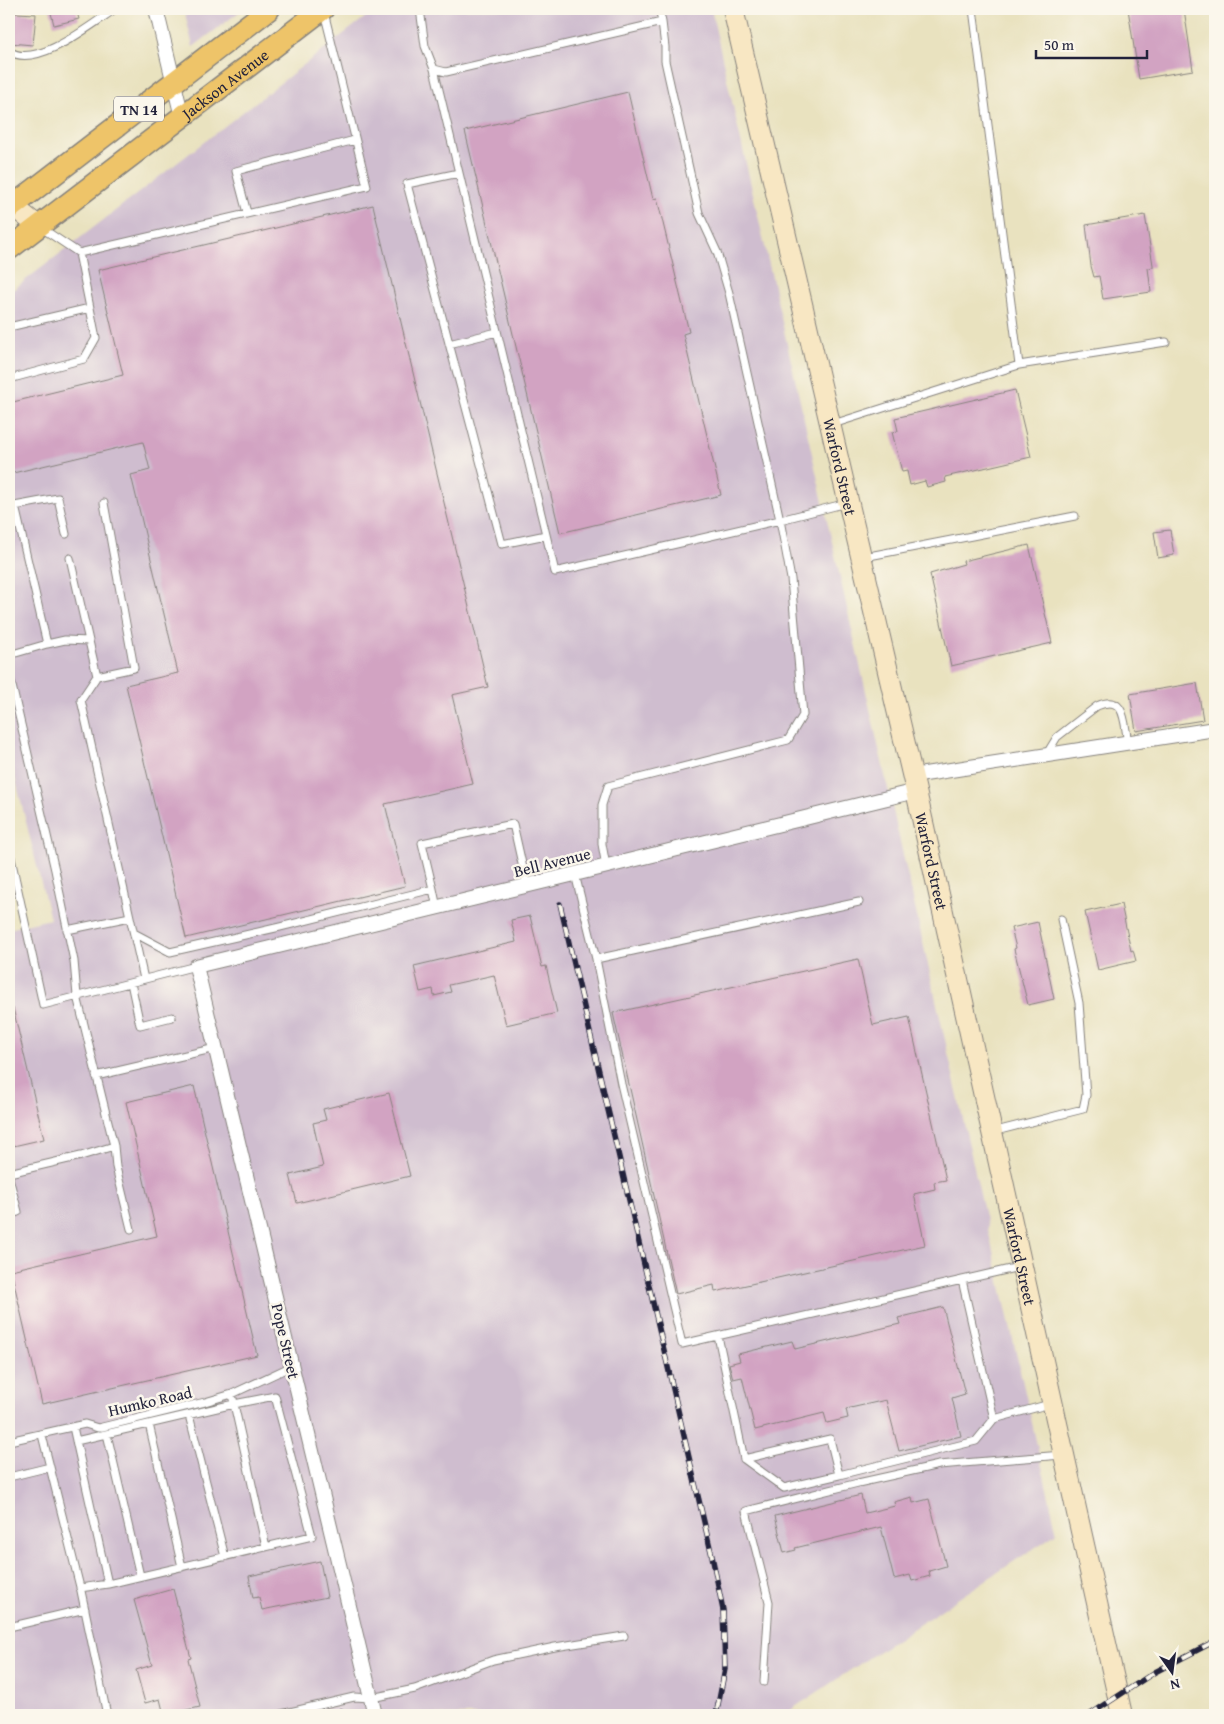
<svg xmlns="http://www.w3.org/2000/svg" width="1224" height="1724" viewBox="0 0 1224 1724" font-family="'Gentium Book Plus',serif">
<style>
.industrial{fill:#cfbdcf}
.building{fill:#d2a3c2}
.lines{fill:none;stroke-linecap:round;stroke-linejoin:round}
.lane-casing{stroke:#86827d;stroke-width:9}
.street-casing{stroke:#86827d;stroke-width:16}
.secondary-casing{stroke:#86827d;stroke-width:22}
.primary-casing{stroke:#86827d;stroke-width:24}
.lane{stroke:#fff;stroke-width:7}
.street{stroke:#fff;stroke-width:14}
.secondary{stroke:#f8e7c3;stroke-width:20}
.primary{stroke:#eec469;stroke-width:21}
.rail-casing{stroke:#22223b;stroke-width:5.5}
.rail{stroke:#fbf7ec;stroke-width:4;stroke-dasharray:11;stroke-linecap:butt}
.labels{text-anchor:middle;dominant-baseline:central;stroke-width:5;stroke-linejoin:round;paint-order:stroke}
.shield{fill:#fbf7ec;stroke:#636270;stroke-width:1}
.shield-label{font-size:15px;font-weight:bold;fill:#22223b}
.street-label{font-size:16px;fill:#22223b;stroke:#fbf7ec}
</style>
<rect width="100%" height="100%" fill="#fbf7ec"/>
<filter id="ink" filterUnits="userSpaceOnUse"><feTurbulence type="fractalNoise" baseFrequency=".02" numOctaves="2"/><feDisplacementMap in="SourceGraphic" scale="10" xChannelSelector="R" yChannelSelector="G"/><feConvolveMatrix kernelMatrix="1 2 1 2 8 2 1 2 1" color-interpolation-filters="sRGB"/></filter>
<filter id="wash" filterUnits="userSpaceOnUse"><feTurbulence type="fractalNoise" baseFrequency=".0096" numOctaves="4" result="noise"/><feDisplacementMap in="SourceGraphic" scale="20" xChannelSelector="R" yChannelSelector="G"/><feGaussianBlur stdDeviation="1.12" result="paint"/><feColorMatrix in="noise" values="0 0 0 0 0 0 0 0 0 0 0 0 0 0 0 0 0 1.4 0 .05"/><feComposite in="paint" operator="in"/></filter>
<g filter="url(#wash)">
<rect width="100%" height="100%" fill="#e9e2bf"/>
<!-- industrial -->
<path class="industrial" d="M184 9H243L193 47Z
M376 9H711L1057 1533 783 1715H9V929L50 919 9 753V293Z"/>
<g id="blocks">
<!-- building -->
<path class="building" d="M50 9H76L79 19 54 25Z
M1128 9H1184L1193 70 1139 79Z
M17 13 36 14 33 45 9 43 10 14Z
M628 92 653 199 657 198 689 332 683 334 721 495 560 533 465 131Z
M373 205 488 687 452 695 473 784 385 804 405 886 186 938 126 685 178 673 131 475 150 470 143 442 9 474V403L123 375 98 270Z
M1145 215 1153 265V267L1148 268 1151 292 1103 299 1099 276 1094 277 1091 266 1086 225Z
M1015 390 1031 457 945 477 946 482 927 487 925 481 910 485 907 471 902 472 892 432 898 431 895 418Z
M1170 530 1174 555 1158 558 1154 532Z
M1029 545 1052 643 951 666 930 574 964 564 963 561Z
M1197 683 1203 720 1136 731 1130 694Z
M1121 904 1131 951 1133 950 1136 961 1098 970 1085 912Z
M530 916 542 967 546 966 557 1013 506 1025 494 975 449 985 451 992 434 996 433 989 420 992 414 966 516 942 511 920Z
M1038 922 1054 999 1028 1005 1014 949 1016 948 1011 928Z
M858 959 873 1025 909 1017 946 1180 934 1182 935 1189 914 1194 925 1245 715 1292 714 1285 676 1294 613 1013Z
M13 1008 44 1139 9 1147V1009Z
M194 1086 257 1355 42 1404 11 1270 157 1236 126 1102Z
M389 1093 410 1176 297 1203 290 1175 323 1167 313 1123 326 1120 323 1109Z
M943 1307 965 1394 952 1398 961 1436 899 1451 886 1400 846 1409 848 1418 827 1423 824 1413 755 1430 742 1377 733 1379 731 1371 729 1364 740 1361 738 1354 792 1341 795 1349 900 1324 898 1318Z
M861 1495 865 1513 895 1506 894 1502 912 1497 913 1503 929 1499 946 1566 929 1571 930 1576 912 1581 910 1575 894 1579 881 1527 795 1548 796 1550 784 1553 775 1516Z
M320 1561 327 1597 262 1610 259 1597 253 1598 249 1576Z
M173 1589 191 1658 188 1659 200 1707 164 1715 160 1699 145 1703 136 1670 152 1665 134 1600Z"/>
</g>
</g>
<g filter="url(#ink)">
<use href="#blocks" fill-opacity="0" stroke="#86827d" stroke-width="1"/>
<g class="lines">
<!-- lane casing -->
<g class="lane-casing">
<path id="lane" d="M420 9 425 46 434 69 446 72 662 22 659 9
M973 9 1019 365
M9 51C36 70 92 24 115 9
M434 69 555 572 780 520 729 293 717 252 699 213 665 61V47L662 22
M459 173 407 184 502 544 546 535
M247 213 236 171 355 140
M79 253 367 186 324 12
M9 327 90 308
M449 344 497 332
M9 379 84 359 96 338 79 253 40 227
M833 424 1019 365 1166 342
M104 503 134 668 97 676 81 700 144 979
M9 507 58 498 66 534
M864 557 1075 516
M70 558 97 676
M47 644 65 640 89 641
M9 655 47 644 15 506
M9 673 55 870 74 961 77 996 114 1146 116 1167 131 1229
M1046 755 1057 737 1097 706C1126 693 1124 723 1128 743
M9 849 43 1005 196 966
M606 866 602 844V805L608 786 788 740 803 715 791 579 780 520 847 503
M575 874 596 959 859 902
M433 889 422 843 513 824 527 886
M67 930 130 917
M134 933 170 952 280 927 433 889 437 908
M596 959 621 1084 682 1344 1019 1267
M131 983 140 1025 172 1017
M96 1076 216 1048
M992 1132 1083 1109 1086 1095 1079 1003 1061 919
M9 1173 81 1156 114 1146
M9 1178 18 1212 9 1214
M962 1280 994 1419
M718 1336 744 1459 830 1439 839 1475 976 1441 994 1419 1050 1404
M189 1415 225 1557
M149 1424 182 1567
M73 1427 108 1584 80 1588
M107 1434 140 1576
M42 1435 81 1591 107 1715
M9 1441 85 1424 98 1428 205 1402 232 1394 292 1366
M76 1441 234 1404 266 1547
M744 1459 784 1488 839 1475
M9 1477 50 1467
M108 1584 312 1536 275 1396 234 1404 232 1394
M9 1627 85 1609
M764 1682 769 1602 746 1511 858 1483 939 1465 1062 1455
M277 1715 354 1697 371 1698 415 1689 493 1660 555 1647 624 1636"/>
</g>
<!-- street casing -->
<g class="street-casing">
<path id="street" d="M156 9 182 117
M912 776 1215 729
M375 1715 196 966 916 791"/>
</g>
<!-- secondary casing -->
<g class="secondary-casing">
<g id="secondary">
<path id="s1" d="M733 9 916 791 1122 1715"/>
<path d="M9 203 38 226"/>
</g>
</g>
<!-- primary casing -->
<g class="primary-casing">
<g id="primary">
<path d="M9 209 269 9"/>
<path id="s2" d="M9 249 323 9"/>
</g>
</g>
<!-- lane -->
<use href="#lane" class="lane"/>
<!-- street -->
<use href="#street" class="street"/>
<!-- secondary -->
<use href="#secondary" class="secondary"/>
<!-- primary -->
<use href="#primary" class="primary"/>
<!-- rail casing -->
<g class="rail-casing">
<path id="rail" d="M560 904 712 1556 723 1610 725 1669 716 1715
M341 1711 342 1715
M331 1714V1715
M1089 1715 1155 1672 1215 1641"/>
</g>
<!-- rail -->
<use href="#rail" class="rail"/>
</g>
</g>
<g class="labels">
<!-- shield labels -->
<rect class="shield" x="114" y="96.5" width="50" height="25" rx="4"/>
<g class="shield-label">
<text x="139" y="109">TN 14</text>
</g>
<!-- street labels -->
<g class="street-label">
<text stroke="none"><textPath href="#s2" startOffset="272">Jackson Avenue</textPath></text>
<text stroke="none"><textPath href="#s1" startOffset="470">Warford Street</textPath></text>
<text stroke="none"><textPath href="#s1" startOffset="875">Warford Street</textPath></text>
<text transform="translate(552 862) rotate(-14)">Bell Avenue</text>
<text stroke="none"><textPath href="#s1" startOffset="1280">Warford Street</textPath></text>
<text transform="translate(286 1341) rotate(77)">Pope Street</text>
<text transform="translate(150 1401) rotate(-13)">Humko Road</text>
</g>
</g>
<!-- margin -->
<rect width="1224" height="1724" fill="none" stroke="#fbf7ec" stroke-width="30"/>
<!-- north arrow -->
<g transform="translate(1172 1672) rotate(166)" stroke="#fbf7ec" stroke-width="4" paint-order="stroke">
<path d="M0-4L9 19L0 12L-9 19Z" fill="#22223b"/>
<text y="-8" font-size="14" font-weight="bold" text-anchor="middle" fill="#22223b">N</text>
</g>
<!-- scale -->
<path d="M1036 50v8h111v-8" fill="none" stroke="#22223b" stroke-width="2.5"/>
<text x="1044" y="50" font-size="15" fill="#22223b" stroke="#fbf7ec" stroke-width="4" paint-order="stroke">50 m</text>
</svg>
